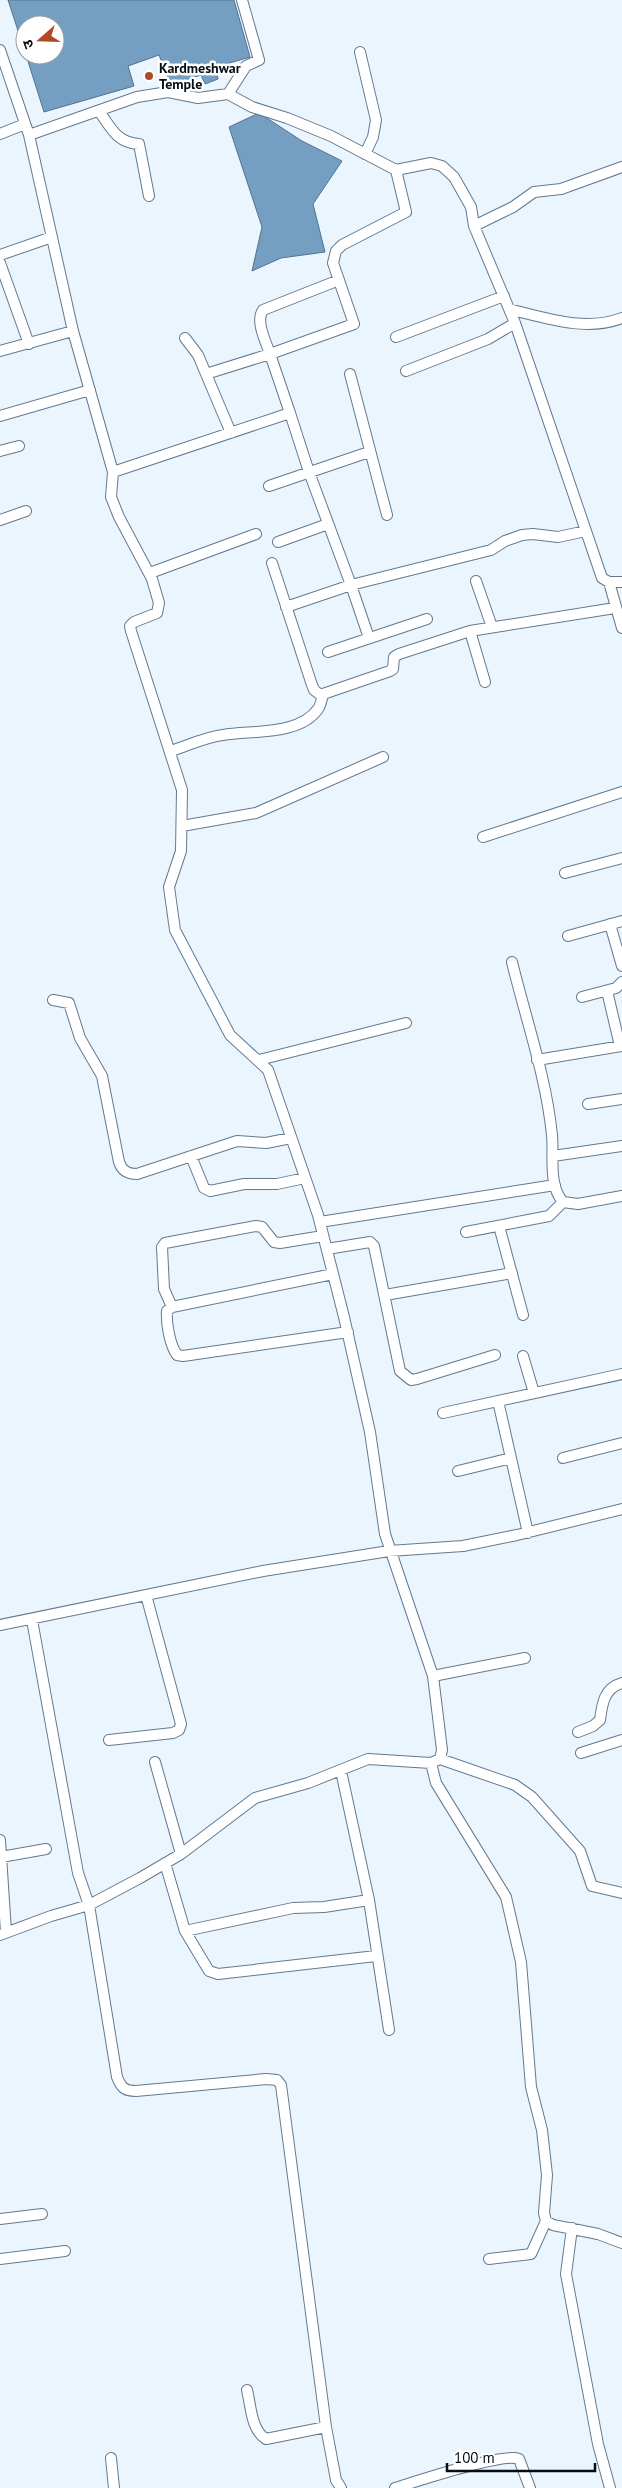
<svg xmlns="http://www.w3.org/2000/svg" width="622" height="2488" viewBox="0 0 622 2488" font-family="'PT Sans','Noto Sans Devanagari',sans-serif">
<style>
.water{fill:#759ec3;stroke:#53728e}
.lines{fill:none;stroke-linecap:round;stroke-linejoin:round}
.street-casing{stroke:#63798e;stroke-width:12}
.street{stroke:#fff;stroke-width:10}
.poi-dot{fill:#b04827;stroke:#fff;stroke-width:2}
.labels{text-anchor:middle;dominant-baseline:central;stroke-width:5;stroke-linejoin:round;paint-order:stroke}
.poi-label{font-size:14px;font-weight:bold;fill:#050d14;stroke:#fff;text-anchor:start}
</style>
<rect width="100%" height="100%" fill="#ebf5fe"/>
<!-- water -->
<path class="water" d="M8 0H234L250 57 216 67 218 79 205 84 201 75 171 85 159 55 128 66 134 86 44 112 26 55H55V25H25V52Z
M259 113 302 141 342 161 313 204 325 252 281 258 252 271 262 227 229 127Z"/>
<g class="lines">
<!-- street casing -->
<g class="street-casing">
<path id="street" d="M0 50 29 135 73 331 113 472 111 497 119 517 152 579 159 603 157 613 134 622 130 626 131 631 182 790 181 851 169 887 175 930 230 1035 268 1070 318 1215 344 1317 370 1432 385 1534 433 1676 442 1750 440 1759 431 1763 368 1759 308 1783 255 1798 181 1854 140 1878 89 1905 51 1916 0 1935
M360 52 376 120 373 137 365 154
M228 94 246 66 259 60 242 0
M99 111C111 128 117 143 139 144L149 196
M0 134 25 124
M29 135 137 97 168 92 198 98 228 94 252 107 287 118 331 136 396 170 431 163 442 166 454 177 471 207 474 226 515 323 602 578 609 582H622
M474 226 513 207 534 192 561 189 622 167
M0 255 52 237
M0 263 29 344
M509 309C546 318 585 332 622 318
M396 337 504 296
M185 338 198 355 231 433
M0 351 73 331
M406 371 488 339 515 323
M206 374 270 354C266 342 255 321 263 310L339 280
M350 374 387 515
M290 413 270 354 354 324 333 263 336 251 342 245 406 212 396 170
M0 416 90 390
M0 451 19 446
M113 472 290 413 309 472 351 585 491 550 505 541 522 535 533 534 558 537 586 531
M269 486 369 452
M0 520 26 511
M278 542 328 524
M272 563 311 682 314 690 322 696
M150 573 256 534
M476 581 492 627
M609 582 622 628
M286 607 351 585 369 638
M470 631 485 682
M328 652 427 619
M171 751C187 746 205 737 223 735 251 730 299 736 318 709 321 705 322 698 323 694L390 671 393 669 394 657 399 654 470 631 615 608
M182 826 256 813 383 757
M483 837 622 792
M565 873 622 858
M610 924 622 966
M568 936 622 921
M512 962C526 1020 546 1076 552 1135 554 1156 548 1185 563 1202L578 1204 622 1196
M607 991 620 1046
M582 997 616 988 622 982
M53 1000 69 1003 80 1038 102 1076 119 1162C122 1171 128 1174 137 1174L237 1141 266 1143 291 1138
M259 1060 406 1023
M537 1060 622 1046
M588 1104 622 1099
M191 1156 204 1188 210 1191 244 1184H277L305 1178
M553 1156 622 1146
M320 1222 555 1185
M499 1226 523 1315
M466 1232 549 1216 563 1202
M327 1249 370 1242 374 1246 400 1371 411 1380 417 1379 495 1355
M333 1274 172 1307 167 1311C166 1324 170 1345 177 1355L183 1356 348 1332
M385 1295 512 1273
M172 1307 164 1289 162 1247 165 1243 256 1226 262 1227 274 1242 280 1243 323 1236
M523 1356 534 1393
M498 1401 528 1533
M443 1413 622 1374
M563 1458 622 1443
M458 1471 511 1458
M32 1620 78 1873 89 1905 117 2077C121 2087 124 2091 136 2091L266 2079 277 2080 281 2085 326 2427 336 2480 341 2488
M0 1625 263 1571 389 1551 463 1546 517 1535 622 1509
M433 1676 525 1658
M578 1732 593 1726 600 1720C602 1704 604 1688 622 1683
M109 1740 173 1733 179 1730 181 1724 146 1595
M581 1753 622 1740
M440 1759 515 1785 532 1797 580 1851 592 1886 622 1893
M155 1762 181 1854
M431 1763 436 1783 506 1897 521 1962 531 2087 542 2130 547 2175 544 2213 546 2221 553 2225 598 2234 622 2243
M341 1771 369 1900 389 2030
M0 1840 6 1932
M1 1857 46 1849
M165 1863 185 1931 209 1971 218 1974 376 1956
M185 1931 293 1908 324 1907 369 1900
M0 2219 42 2214
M572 2228 566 2274 598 2444 610 2488
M0 2259 65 2251
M489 2259 531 2254 546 2221
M247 2390C251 2406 251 2430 266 2439L326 2427
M111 2458 114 2488
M395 2488C415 2482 504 2452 519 2459L530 2488"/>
</g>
<!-- street -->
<use href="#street" class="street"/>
</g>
<!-- markers -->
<circle class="poi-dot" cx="149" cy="76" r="5"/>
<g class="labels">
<!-- poi labels -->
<g class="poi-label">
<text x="159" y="68">Kardmeshwar<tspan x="159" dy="16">Temple</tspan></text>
</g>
</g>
<!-- north arrow -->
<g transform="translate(40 40) rotate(250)"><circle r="24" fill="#ffffff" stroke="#9b9ea1"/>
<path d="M0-4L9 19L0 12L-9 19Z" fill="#b04827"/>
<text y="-8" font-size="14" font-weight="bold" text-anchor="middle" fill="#050d14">उ</text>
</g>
<!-- scale -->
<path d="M447 2463v8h148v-8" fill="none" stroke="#050d14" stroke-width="2.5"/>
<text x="454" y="2463" font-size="15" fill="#050d14" stroke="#ffffff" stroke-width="4" paint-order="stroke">100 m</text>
</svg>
